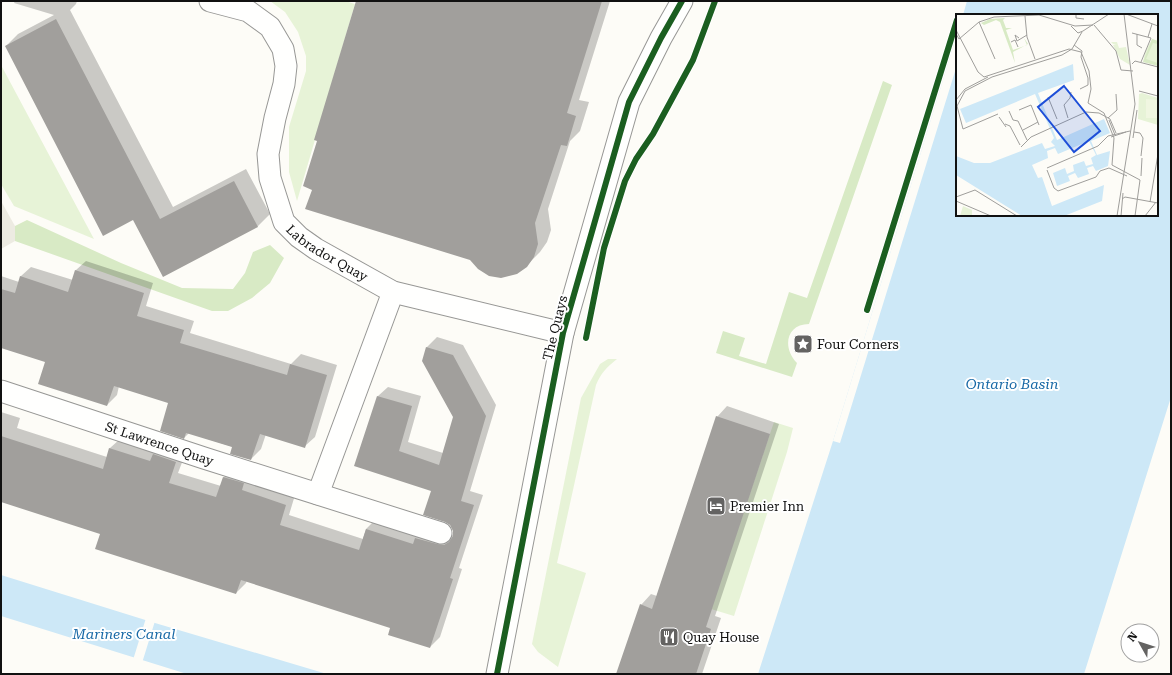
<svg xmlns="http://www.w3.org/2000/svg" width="1172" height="675" viewBox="0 0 1172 675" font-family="'Roboto Serif',serif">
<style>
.green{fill:#e7f3d7}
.forest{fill:#d8eac5}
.plaza{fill:#edebe2}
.water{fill:#cde8f7}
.pier{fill:#fdfcf7}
.shadow{fill:#0003}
.building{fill:#a19f9c}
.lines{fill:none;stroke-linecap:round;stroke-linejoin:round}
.minor-casing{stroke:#979795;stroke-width:23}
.minor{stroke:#fffffe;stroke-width:21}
.cycleway-casing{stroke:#fff;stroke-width:8}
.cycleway{stroke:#1b5e20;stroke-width:6}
.labels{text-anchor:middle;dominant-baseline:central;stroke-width:4;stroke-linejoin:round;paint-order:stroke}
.street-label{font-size:13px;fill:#111;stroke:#fff}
.poi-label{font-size:13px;fill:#111;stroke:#fff;text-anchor:start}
.water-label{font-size:14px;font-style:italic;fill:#1768a6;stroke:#fff}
.inset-road{fill:none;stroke:#9f9e9b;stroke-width:1}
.view{fill:#1d4ed8;fill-opacity:0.15;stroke:#1d4ed8;stroke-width:2}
.inset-edge{fill:none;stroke:#111;stroke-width:2}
</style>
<rect width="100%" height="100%" fill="#fdfcf7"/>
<!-- green -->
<path class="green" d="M270 1H345L355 4 297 201 289 172V127L306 71V56L298 32 285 12Z
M1 65 94 239 14 206 1 184Z
M608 359H617C607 367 601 373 596 385L557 563 586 573 558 667 538 652 532 644 581 398 600 364Z
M774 422 793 428 787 452 734 616 711 609Z"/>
<!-- forest -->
<path class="forest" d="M883 81 892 85 809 324C786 324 782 348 797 363L792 377 716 353 723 331 745 338 739 356 766 364 789 292 807 298Z
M27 220 121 263 182 288 233 289 245 273 253 252 270 245 284 258 270 283 252 298 228 311H212L15 241V226Z"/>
<!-- plaza -->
<path class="plaza" d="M1 201 15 226V241L1 249Z"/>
<!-- water -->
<path class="water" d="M967 1H1171V397L1084 674H758L833 441 957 34V215H1157V15H963Z
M1 575 155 623 327 674H187L1 616Z"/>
<!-- pier -->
<path class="pier" d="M957 34V65L840 443 833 441Z
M146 618 155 621 142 663 133 660Z"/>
<!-- shadow -->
<path class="shadow" d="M15 1H77L76 4 70 10 173 207 246 169 270 214 257 227 134 219 6 46 18 34 54 15 14 3Z
M357 1H610L579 100 589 102 580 131 570 141 548 209 551 230 547 242 540 252 526 266 470 259 313 189 318 140Z
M86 261 153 283 146 306 194 321 190 333 291 364 301 354 337 365 315 437 305 446 266 434 261 449 251 459 233 447 189 433 184 438 170 402 119 386 117 395 107 405 46 361 1 347V276L19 282 21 276 31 267 73 280 76 270Z
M437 337 463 345 496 405 470 491 483 495 459 568 462 569 440 637 430 647 391 627 247 580 246 583 236 593 101 533 1 501V412L20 418 17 428 107 457 110 448 120 439 186 452 178 473 221 486 224 477 234 467 295 495 289 515 363 539 366 529 376 519 454 535V530L432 490 355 465 378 396 388 387 421 396 408 442 443 453 454 417 423 361 427 347Z
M727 406 779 424 715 616 721 618 702 674H617L641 605 651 594 657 596 717 417Z"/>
<!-- building -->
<path class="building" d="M356 1H602L567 113 576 116 567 146 561 145 535 223 538 244 534 257 527 267 517 274 501 278 489 276 478 269 470 260 305 209 312 190 303 186 317 141 314 140Z
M56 19 160 219 234 181 258 227 163 277 133 220 103 236 5 46Z
M75 270 144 293 137 316 184 330 180 343 287 375 290 364 327 375 305 448 260 434 251 460 230 454 232 447 186 433 184 439 160 431 168 403 114 386 107 406 38 384 45 362 1 348V289L15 293 20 276 68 292Z
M426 347 453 355 486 416 461 501 474 505 450 578 453 579 430 648 388 635 390 628 241 580 236 594 95 549 100 534 1 502V436L103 469 109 448 150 461 153 454 176 462 169 483 216 497 223 477 244 483 242 490 286 505 280 525 359 550 366 529 413 544 415 538 437 544 444 545 449 542 453 536V531L450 525 445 522 423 515 431 491 354 466 377 396 412 406 399 451 439 465 453 417 422 361Z
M716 416 770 434 706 627 711 629 696 674H616L640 604 652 609Z"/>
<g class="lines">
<!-- minor casing -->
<g class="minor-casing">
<g id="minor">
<path id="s1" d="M210 1 248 11 270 27 283 49 286 66 284 84 275 118 268 154 270 178 284 222 299 237 316 249 393 292 563 333"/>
<path id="s2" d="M1 391 204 458 441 533"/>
<path d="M318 494 393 292"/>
<path d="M497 674 563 333 629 102 661 38 682 1"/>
</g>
</g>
<!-- minor -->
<use href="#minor" class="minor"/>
<!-- cycleway casing -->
<g class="cycleway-casing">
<path id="cycleway" d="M867 310 957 20
M586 338 604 248 625 181 636 159 653 134 693 60 715 1
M497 674 563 333 629 102 661 38 682 1"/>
</g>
<!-- cycleway -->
<use href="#cycleway" class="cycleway"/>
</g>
<!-- icons -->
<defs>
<g id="sight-square" transform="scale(1)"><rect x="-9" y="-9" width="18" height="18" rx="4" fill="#646362" stroke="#fff"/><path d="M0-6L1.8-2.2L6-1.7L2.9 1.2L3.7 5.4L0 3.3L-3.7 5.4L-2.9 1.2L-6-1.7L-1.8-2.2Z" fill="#fff"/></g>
<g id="hotel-square" transform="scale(1)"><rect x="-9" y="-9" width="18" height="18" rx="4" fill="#646362" stroke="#fff"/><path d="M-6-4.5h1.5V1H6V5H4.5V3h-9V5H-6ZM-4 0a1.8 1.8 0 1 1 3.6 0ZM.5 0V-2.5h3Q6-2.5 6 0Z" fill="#fff"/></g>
<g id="restaurant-square" transform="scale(1)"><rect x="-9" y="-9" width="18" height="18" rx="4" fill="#646362" stroke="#fff"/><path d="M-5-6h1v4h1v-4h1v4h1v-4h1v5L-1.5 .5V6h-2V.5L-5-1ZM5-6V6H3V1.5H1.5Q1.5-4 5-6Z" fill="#fff"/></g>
</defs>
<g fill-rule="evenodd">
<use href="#sight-square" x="803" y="344"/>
<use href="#hotel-square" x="716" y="506"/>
<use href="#restaurant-square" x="669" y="637"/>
</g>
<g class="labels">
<!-- street labels -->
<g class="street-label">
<text stroke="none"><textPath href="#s1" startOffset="323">Labrador Quay</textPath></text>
<text transform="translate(555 328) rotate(-76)">The Quays</text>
<text stroke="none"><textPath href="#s2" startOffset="167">St Lawrence Quay</textPath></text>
</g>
<!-- poi labels -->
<g class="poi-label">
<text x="817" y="344">Four Corners</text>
<text x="730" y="506">Premier Inn</text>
<text x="683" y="637">Quay House</text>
</g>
<!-- water labels -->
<g class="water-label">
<text x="1012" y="384">Ontario Basin</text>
<text x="124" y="634">Mariners Canal</text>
</g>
</g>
<!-- overview -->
<g transform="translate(956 14)">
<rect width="202" height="202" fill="#fdfcf7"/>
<path d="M196 25 202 27V49L187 48 189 38ZM155 28H161L163 34 170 33 174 51 164 45 157 31 160 30H157ZM186 79 202 84V111L182 105 183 80ZM7 192 16 196V202H4Z" fill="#e7f3d7"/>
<path d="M49 4 47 6 50 14H56L50 16 57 36 71 31 68 24 72 30 57 38 59 49 44 8 40 6 28 11 25 9 34 5ZM196 25 202 27V30L197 29 190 45 202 49V52L187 48Z" fill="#d8eac5"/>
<path d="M190 85 202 86 201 104H190Z" fill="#f0f6e1"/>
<path d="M117 50 118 66 82 79 101 126 148 105 154 119 135 127 141 141 154 137 152 152 140 157 137 152 131 154 133 160 122 164 119 159 112 162 114 167 101 172 97 159 109 154 111 160 118 157 117 151 128 147 130 152 137 150 135 144 140 141 133 127 102 140 99 134 91 137 92 144 76 151 82 164 86 163 96 192 148 171 146 187 108 202H66L0 161V142L18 149H34L86 129 89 135 99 132 95 128 98 124 79 80 10 109 4 95Z" fill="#cde8f7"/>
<path class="inset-road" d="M120 0V4L128 5M170 0 202 12M69 2 71 23 79 45M23 8 39 45M138 11 160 37 165 56 177 57M115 12 122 19 127 17M0 16 22 58 28 63 113 35 125 38 133 57 135 75 132 89 148 99 158 124 156 151 184 166 179 202M127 17 153 0M176 19 195 24 185 48M0 20 3 25 23 8 38 3 83 1 119 12 137 11M181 20V31L186 34M192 23 196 10M63 24 59 21 61 27 71 21M55 28 59 26 62 33M118 31 126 37 125 43 132 64V71L124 75M176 50 179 47 202 53M183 77 202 82M92 83 101 105M0 86 9 75 32 63M63 96 75 91 83 111M53 97 57 106 62 107 71 126M43 103 50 113M112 104 108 91 114 84 115 78M152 104 161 96 160 80M153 106 159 121M49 110 54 112 64 131M7 115 1 92 9 77 36 63 106 41 116 35 126 18M7 115 42 100M67 116 82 108M178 118 184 119 187 124 185 142M155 123 170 118M177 124 181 96M65 133 75 123 130 98 143 99 154 105 160 119M91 154 142 132 152 122 174 117M91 156 98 174 102 177 140 163 144 157 153 154 171 162M185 162 186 144M0 183 19 176 61 202M166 185 169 183 202 189M0 187 35 202M194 188 202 140M161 202 179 90 168 0M165 202 167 179M189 202 200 188"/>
<path class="view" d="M108 72 144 117 118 138 82 93Z"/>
<rect width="202" height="202" class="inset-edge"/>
</g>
<!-- border -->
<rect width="1172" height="675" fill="none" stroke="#111111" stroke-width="4"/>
<!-- north arrow -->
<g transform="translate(1140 643) rotate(309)"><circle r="19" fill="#ffffff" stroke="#a0a0a0"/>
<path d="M0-3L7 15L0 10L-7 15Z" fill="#646362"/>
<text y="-6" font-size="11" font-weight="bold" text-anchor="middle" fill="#111111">N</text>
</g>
</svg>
